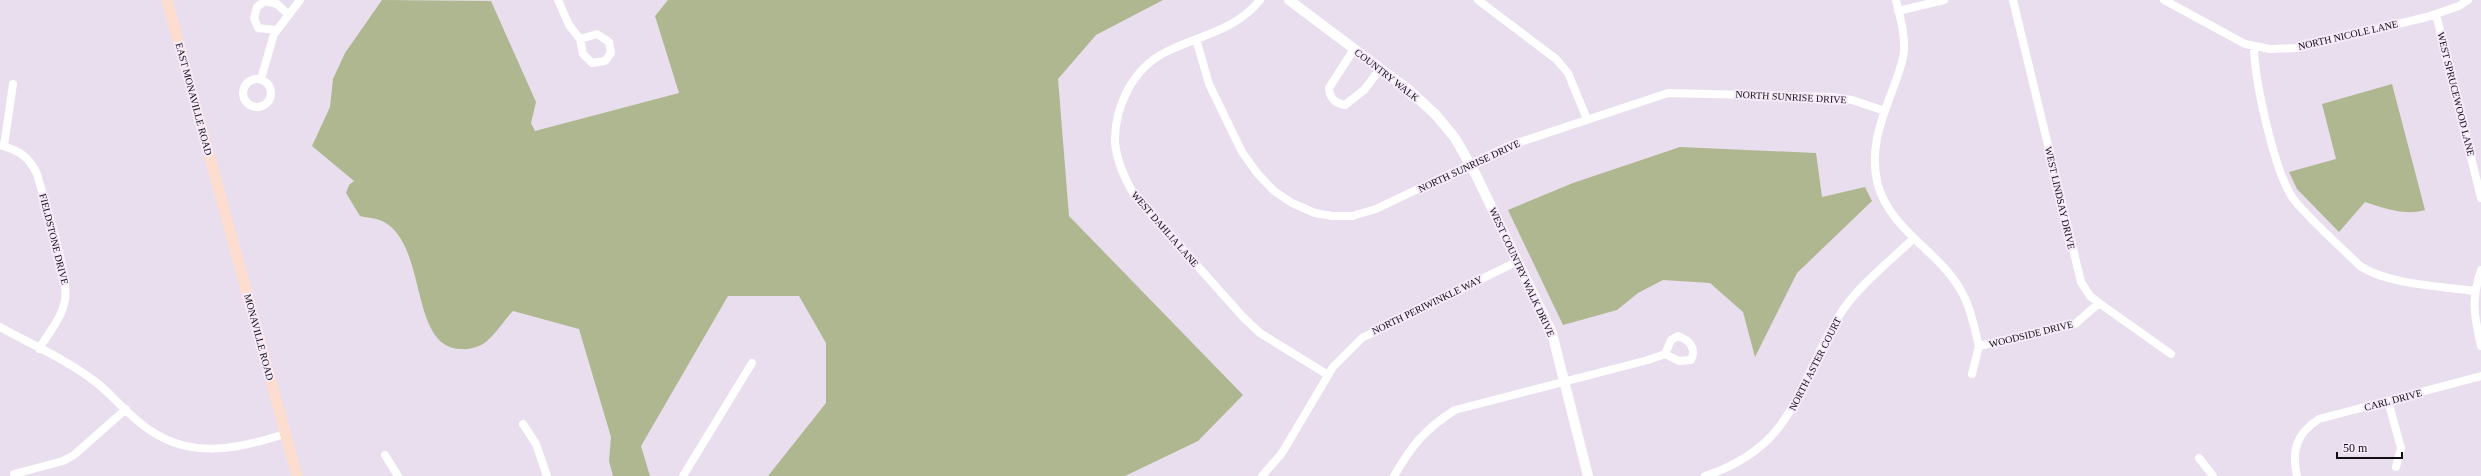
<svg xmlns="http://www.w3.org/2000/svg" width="2481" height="476" viewBox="0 0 2481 476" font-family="Georgia,serif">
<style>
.green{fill:#afb790}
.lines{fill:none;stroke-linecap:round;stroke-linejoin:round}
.minor{stroke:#fff;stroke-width:8}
.tertiary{stroke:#fff;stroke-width:10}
.secondary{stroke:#fcddcf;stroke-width:11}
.labels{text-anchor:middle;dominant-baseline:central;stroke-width:4;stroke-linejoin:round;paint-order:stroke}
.street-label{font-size:10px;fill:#110d12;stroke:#f6ebfa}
</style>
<rect width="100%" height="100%" fill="#e8deed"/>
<!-- green -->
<path class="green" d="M382 0 491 1 536 102 531 123 535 131 679 93 655 16 668 0H1163L1096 35 1058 79 1069 216 1243 395 1198 441 1125 476H768L826 403V343L799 296H728L641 446 650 476H613L609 461 611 437 579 329 513 311C504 320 498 331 489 339 483 346 470 350 461 349 409 348 428 246 384 222 378 218 367 218 360 216L346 193 349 185 354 181 312 146 330 107 333 79 345 53Z
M2392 84 2425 210C2404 216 2384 208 2365 202L2339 232 2297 189 2289 172 2336 159 2322 104Z
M1680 147 1816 153 1822 197 1865 187 1872 201 1797 273 1755 357 1743 312 1710 283 1663 280 1638 293 1617 310 1563 325 1508 210 1573 183Z"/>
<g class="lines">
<!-- minor -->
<path class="minor" d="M558 0 569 25 580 39 583 54 592 63 605 61 611 53 609 42 597 34 580 39
M1260 0C1234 32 1201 34 1166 52 1133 68 1114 107 1115 143 1117 162 1125 180 1135 196L1243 317 1260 333 1328 375
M1478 0 1556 59 1568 73 1587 119
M1896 0C1900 17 1905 33 1904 51 1903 62 1899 72 1895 83 1883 117 1868 148 1878 185 1890 229 1938 251 1960 289 1970 305 1974 327 1979 346
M2013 0 2081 282 2090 296 2099 303 2171 354
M2164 0 2245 44 2270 49 2297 48 2427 17 2459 6 2468 0
M1898 11 1944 0
M2436 14 2481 198
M276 30 258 28 254 18 257 7 265 1 277 4 289 15
M1196 39 1209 84 1242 152 1257 173 1274 191 1292 203 1315 213 1332 216H1352L1376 209 1508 146 1668 93 1833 97 1852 100 1885 111
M2254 46C2254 78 2275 177 2295 201 2314 224 2339 245 2360 266 2390 285 2439 286 2475 291
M1354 49 1329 88C1330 99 1335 103 1345 105L1364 90 1380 69
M243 93a14 14 0 1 1 28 0a14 14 0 1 1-28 0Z
M261 79 274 34 300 0
M0 145C19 150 29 157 37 174 45 203 69 274 65 300 62 318 48 334 39 349
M4 146 13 84
M2481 270C2471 299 2474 316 2481 346
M0 327C32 345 68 360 97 383 112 395 124 410 139 422 185 461 233 450 285 434
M1678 336C1689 340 1697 348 1691 360L1679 361 1665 354 1671 340Z
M1979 346 2075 324 2099 303
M1972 374 1979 346
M2388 401 2401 448 2396 467
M523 424 536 444 547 476
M385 455 398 476
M2199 458 2213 476
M14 474 63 461 74 455 126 409
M683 476 752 363
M1262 476 1282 453 1333 367 1362 338 1518 261
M1394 476C1412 445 1425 429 1455 410L1648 360 1665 354
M1705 476C1795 446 1795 389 1837 319 1855 288 1888 263 1914 238
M2297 476C2291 450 2297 433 2319 419L2481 376"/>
<!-- tertiary -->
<path class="tertiary" d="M1289 0 1409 90 1436 115 1455 138 1476 175 1552 333 1588 476"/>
<!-- secondary -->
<path class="secondary" d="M167 0 297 476"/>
</g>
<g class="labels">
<!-- street labels -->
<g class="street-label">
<text transform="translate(2348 35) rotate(-13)">NORTH NICOLE LANE</text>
<text transform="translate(1387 75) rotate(38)">COUNTRY WALK</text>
<text transform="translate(2456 94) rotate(76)">WEST SPRUCEWOOD LANE</text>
<text transform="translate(1791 97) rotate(3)">NORTH SUNRISE DRIVE</text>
<text transform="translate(194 99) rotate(75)">EAST MONAVILLE ROAD</text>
<text transform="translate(1469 166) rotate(-25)">NORTH SUNRISE DRIVE</text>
<text transform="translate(2060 198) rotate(77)">WEST LINDSAY DRIVE</text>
<text transform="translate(1165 229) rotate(49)">WEST DAHLIA LANE</text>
<text transform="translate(54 239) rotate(76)">FIELDSTONE DRIVE</text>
<text transform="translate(1522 272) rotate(65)">WEST COUNTRY WALK DRIVE</text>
<text transform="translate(1427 305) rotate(-26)">NORTH PERIWINKLE WAY</text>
<text transform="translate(2031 334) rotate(-14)">WOODSIDE DRIVE</text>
<text transform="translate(259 337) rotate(75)">MONAVILLE ROAD</text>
<text transform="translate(1815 364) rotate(-63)">NORTH ASTER COURT</text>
<text transform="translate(2393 400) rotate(-15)">CARL DRIVE</text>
</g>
</g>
<!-- scale -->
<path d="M2337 452v6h65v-6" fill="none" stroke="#110d12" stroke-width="2"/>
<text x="2343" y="452" font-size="12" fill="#110d12" stroke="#f6ebfa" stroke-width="3" paint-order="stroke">50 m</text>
</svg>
